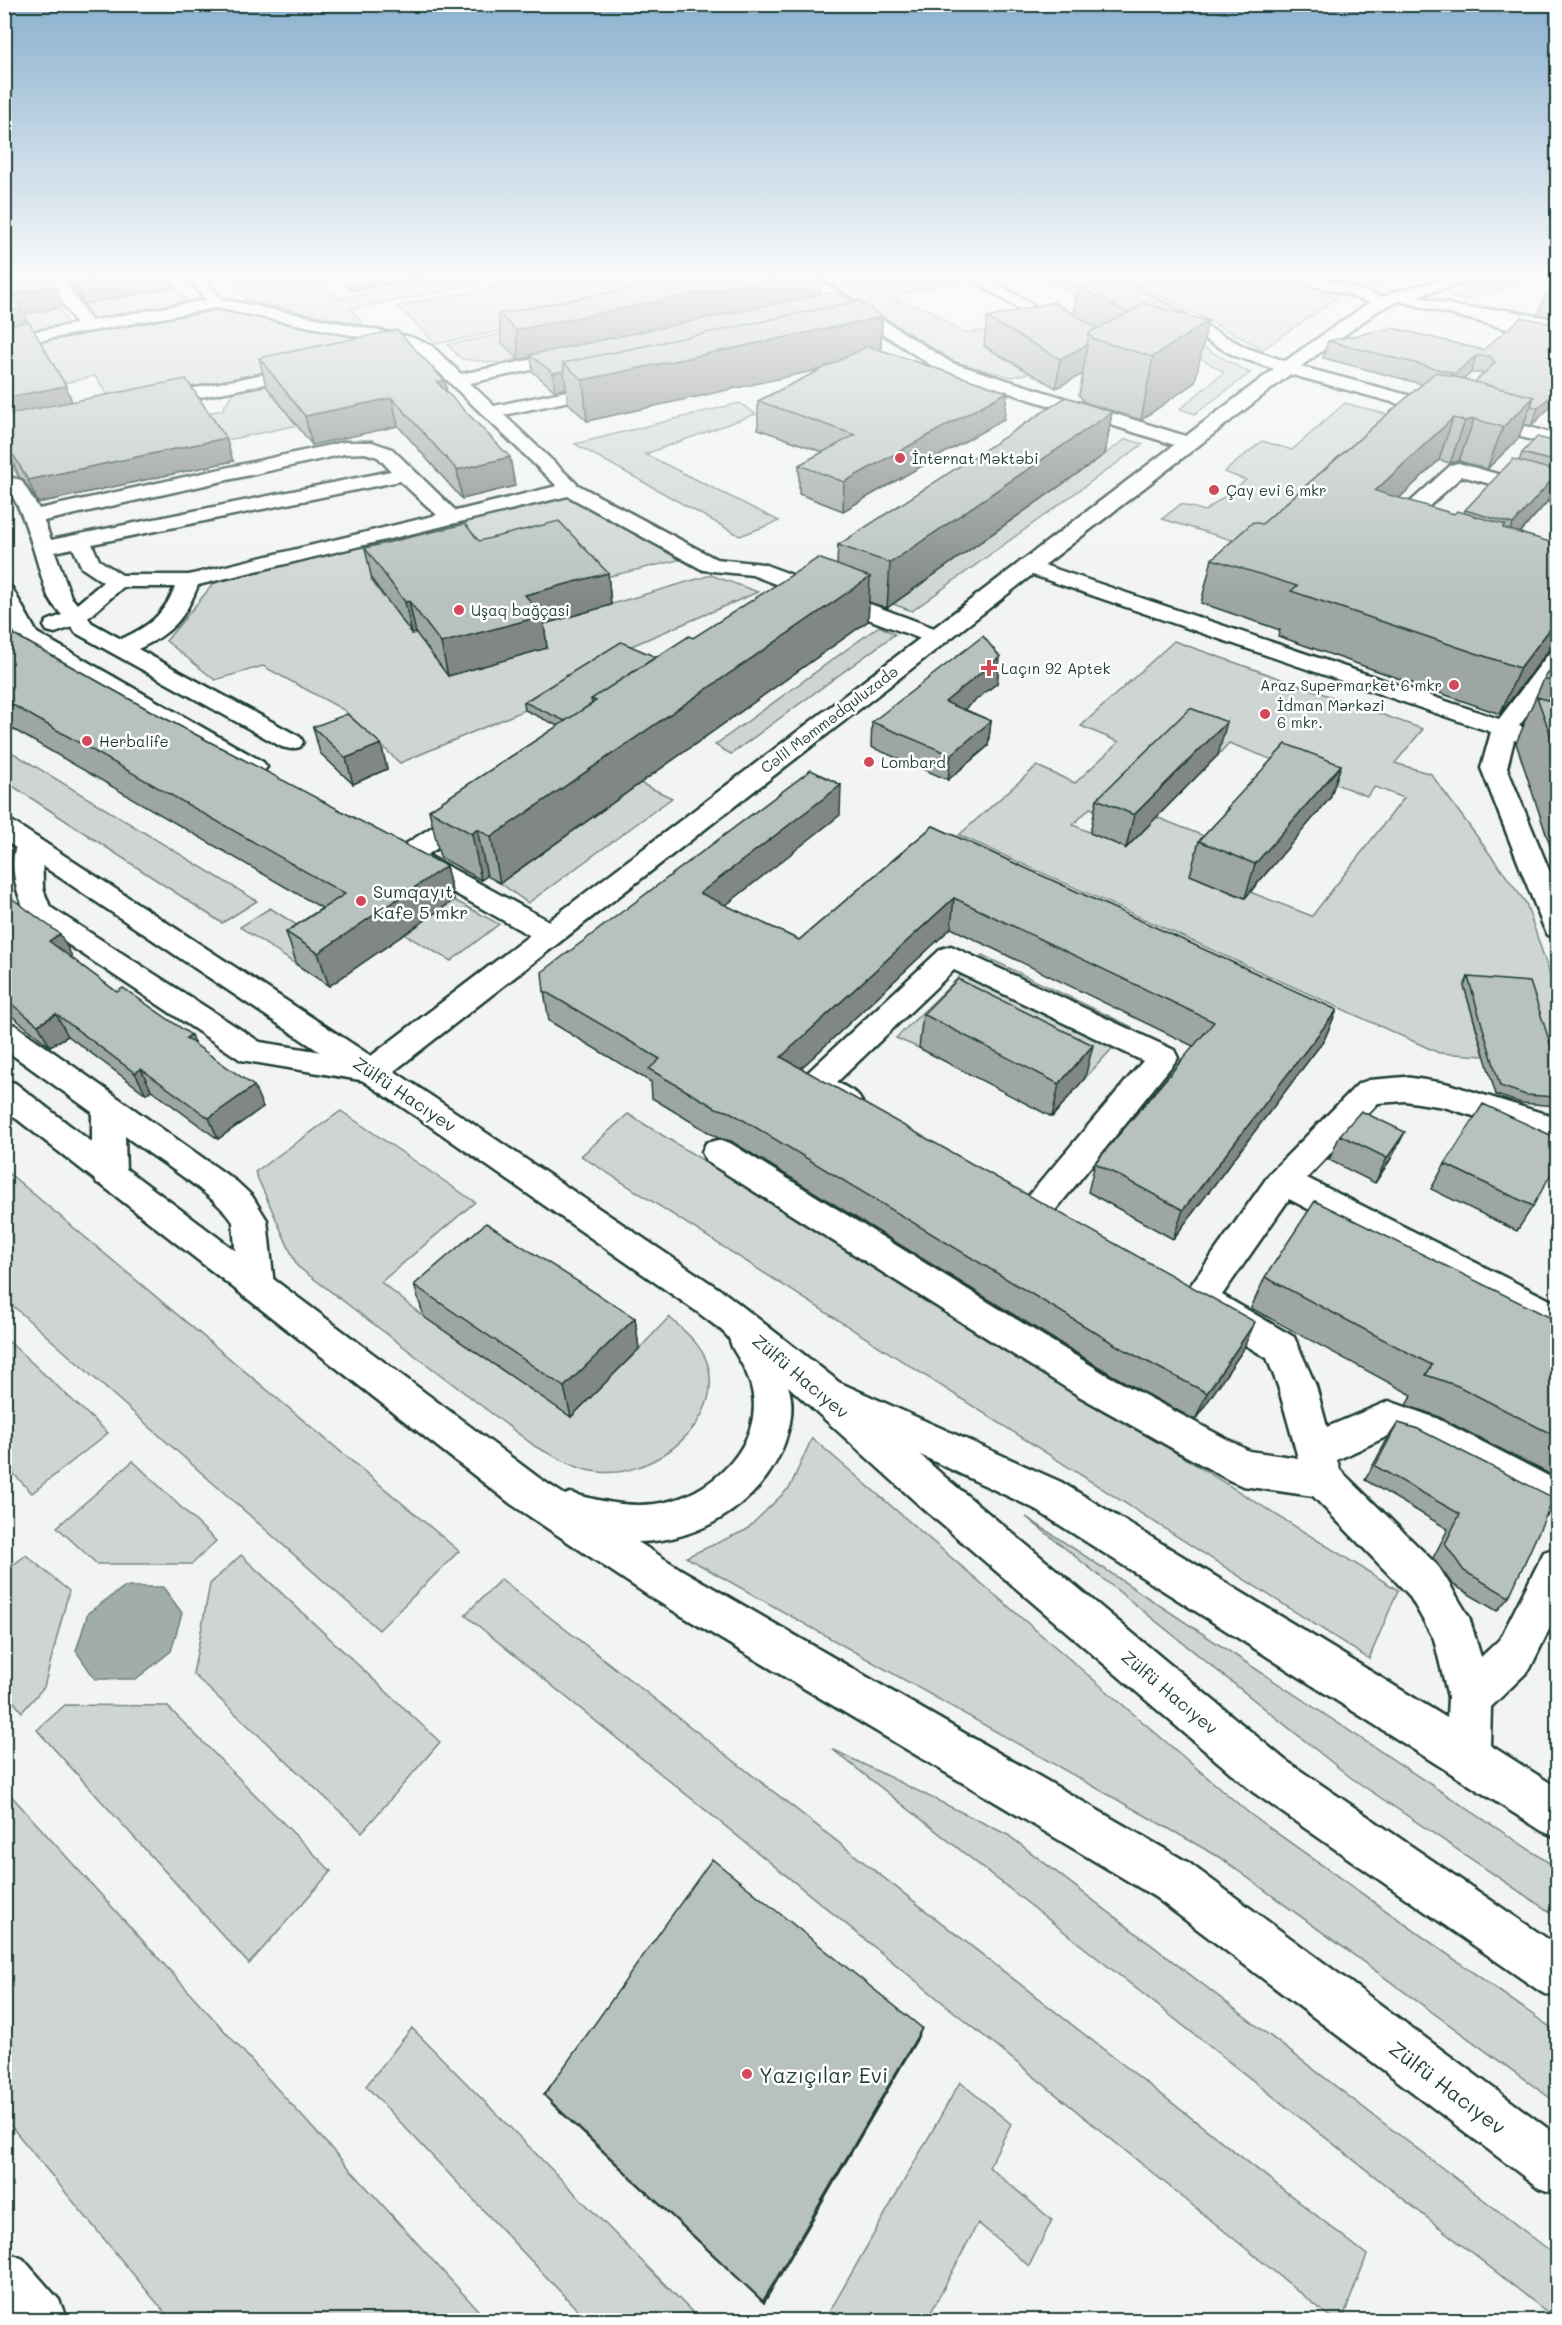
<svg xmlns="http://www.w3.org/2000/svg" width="1562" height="2325" viewBox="0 0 1562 2325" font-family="Mali,sans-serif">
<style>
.green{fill:#ced5d3;stroke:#768984;stroke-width:1.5;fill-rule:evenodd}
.water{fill:#a1adaa;stroke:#6d807b;stroke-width:1.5}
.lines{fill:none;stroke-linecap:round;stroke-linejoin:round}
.minor-casing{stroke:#1f3d34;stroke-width:5}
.major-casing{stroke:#1f3d34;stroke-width:5}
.minor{fill:#fff;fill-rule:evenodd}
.major{fill:#fff;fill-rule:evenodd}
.wall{fill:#9da6a3;stroke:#1f3d34;stroke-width:1.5;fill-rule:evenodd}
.shaded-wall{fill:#808784;stroke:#1f3d34;stroke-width:1.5}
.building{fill:#b7c1bd;stroke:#1f3d34;stroke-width:1.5}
.poi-dot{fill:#d1495b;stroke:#fff;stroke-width:2}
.labels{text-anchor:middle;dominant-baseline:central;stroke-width:5;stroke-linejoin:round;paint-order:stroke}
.far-poi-label{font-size:15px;fill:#1f3d34;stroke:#fff;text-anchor:start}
.far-street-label{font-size:15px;fill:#1f3d34;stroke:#fff}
.poi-label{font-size:18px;fill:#1f3d34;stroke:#fff;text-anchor:start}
.street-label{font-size:18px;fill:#1f3d34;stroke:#fff}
.near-poi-label{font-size:21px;fill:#1f3d34;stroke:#fff;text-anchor:start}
.near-street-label{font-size:21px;fill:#1f3d34;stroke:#fff}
</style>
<rect width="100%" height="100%" fill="#f2f3f3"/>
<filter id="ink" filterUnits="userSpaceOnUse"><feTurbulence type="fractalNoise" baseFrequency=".0167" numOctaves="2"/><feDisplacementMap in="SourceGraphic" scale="12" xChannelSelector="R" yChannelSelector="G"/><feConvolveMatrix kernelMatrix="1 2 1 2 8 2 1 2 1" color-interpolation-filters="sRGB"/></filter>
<g filter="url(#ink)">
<!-- green -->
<path class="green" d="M225 274H314L339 299 466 274 478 284 350 309 364 325 246 300Z
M517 274H616L621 279 627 278 639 284 701 290 436 344 397 306 517 283 509 276Z
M883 274H961L970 280 902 293 894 300 929 310 963 333 995 330 985 347 1030 373 1012 377 955 362 830 284Z
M1036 274H1058L1177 339 1165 345Z
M1118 274H1239L1337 298 1263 349Z
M1380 274H1423L1368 288 1357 285Z
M1533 274H1552L1464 300 1453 296Z
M771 279 519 359 498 363 461 359 448 345Z
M175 287 187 302 95 319 84 304Z
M59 308 68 324 5 335V318Z
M218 310 370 340 367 352 113 403 95 376 60 384 5 349Z
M1193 342 1250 373 1195 414 1180 409 1224 372 1185 349Z
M266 385 275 396 370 410 22 483 5 454 222 410 234 391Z
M739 403 756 414 645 454 779 521 740 536 575 444Z
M1345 403 1393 416 1245 544 1162 519 1181 504 1205 511 1246 480 1224 472 1262 441 1292 450Z
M1126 439 1143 444 912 611 893 604Z
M565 496 683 559 589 581 470 555 371 580 383 597 423 587 452 624 433 656 448 676 482 614 557 620 711 575 758 592 622 650 525 710 400 763 344 710 263 666 215 680 166 641 228 566Z
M879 626 895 634 731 754 715 745Z
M1174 641 1423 729 1395 763 1431 774 1526 903 1557 996V1072L1464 986 1484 1056 1439 1053 959 835 1037 766 1075 783 1119 742 1081 726ZM1166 735 1218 755 1229 743 1367 796 1375 787 1404 798 1312 916 1250 892 1244 898 1190 875 1219 842 1156 817 1126 848 1073 825 1090 808 1108 815Z
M4 748H5L257 901 222 923 5 781Z
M640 783 672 798 528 903 500 883Z
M454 900 499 924 451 961 405 935Z
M270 908 328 945 297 965 240 927Z
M982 955 1132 1027 1085 1078 954 1013 919 1048 896 1038Z
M341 1111 475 1202 381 1282 424 1317 639 1349 669 1317C683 1330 700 1343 707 1362 727 1420 653 1479 599 1472 575 1470 557 1457 536 1447L297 1266 255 1172Z
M628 1114 1398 1590 1369 1659 581 1156Z
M5 1170 459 1551 379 1630 5 1299Z
M5 1338 108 1433 32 1493 5 1465Z
M812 1438 1250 1814 1557 2032V2103L1219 1857 686 1557 746 1530 790 1487Z
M133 1461 216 1541 192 1564H97L57 1527Z
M1026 1517 1557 1868V1917L1350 1777Z
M26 1555 69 1591 44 1687 22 1712 5 1691 4 1572Z
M241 1555 440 1742 362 1832 193 1674 210 1584Z
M501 1579 1367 2255 1342 2320H1334L465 1615Z
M65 1705 167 1706 331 1871 249 1964 37 1730Z
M832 1749 1008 1835 1557 2256V2320Z
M4 1789H5L487 2320H171L5 2119Z
M412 2028 700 2320H587L366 2086Z
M960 2082 1011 2124 989 2167 1052 2220 1029 2266 978 2223 927 2320H825Z"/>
<!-- water -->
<path class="water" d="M124 1587H163L182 1613 171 1651 136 1679H95L76 1651 88 1613Z"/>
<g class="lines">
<!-- minor casing -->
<g class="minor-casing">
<path id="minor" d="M45 274H61L91 321 205 300 186 274H202L221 299 411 337 432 346 461 374 577 350 583 351 586 355 583 359 470 383 494 406 610 382 616 383 619 387 616 391 504 415 578 485 716 559 763 564 945 632 948 637 945 642 937 644 929 642 752 575 703 570 568 496 198 585C185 619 171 634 138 649L300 737 303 742 300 747 291 749 282 747 76 633 72 627 55 633 47 631 44 626 47 621 62 615C57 609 51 603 48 596 39 574 23 497 4 488V476L21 480 39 509 344 442H372L392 449 456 511 557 486 420 354 400 345 216 308 4 347V337L76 324ZM365 453 378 457 391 471 51 540 44 521 344 454ZM400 481 437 515 189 575H122L99 560 92 544ZM73 548 82 568 103 582 77 604 71 597 55 552ZM123 587H175C164 615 148 627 121 639L92 623 88 618Z
M624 274H643L659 281 677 282 741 274H773L771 277C735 286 652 307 624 274Z
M791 274H810L952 363 1195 439 1197 443 1195 447H1181L940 371Z
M963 274H983L1076 332 1068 337 1062 336Z
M1277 274C1316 274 1351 286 1388 299L1390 302 1382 307 1342 293 1279 277Z
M1462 274H1490L1488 277 1397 301 1389 296 1391 293Z
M1460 308 1505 310 1558 320V330L1505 320 1454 316 1452 313Z
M1287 363 1558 435V447L1281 372 1278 368 1281 364Z
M309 365 315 366 318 370 315 374 151 407 145 406 142 402 145 398 151 397Z
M1458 463 1558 491V503L1462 476 1403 530 1404 533 1401 537C1392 540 1385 539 1380 531L1383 527 1451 465Z
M1029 560 1499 719 1550 652 1558 650V674L1519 726 1558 739V754L1514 740 1507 768 1558 892V937L1548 935 1544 928 1481 768 1491 732 1021 571 1018 566 1021 561Z
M4 587 12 588 37 633 263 762 267 767 263 772 254 775 245 772 20 642 4 614Z
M472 805 481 807 485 813 481 819 427 855 558 926 562 933 558 940 548 942 538 940 401 863 394 855 398 849 463 807Z
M29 836 38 838 42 844 43 889 50 907 260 1042 372 1060 383 1063 388 1071 383 1079 372 1082 241 1060 30 919C17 900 6 859 20 838Z
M951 946 1174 1050 1178 1058 1049 1218 1037 1222 1025 1218 1020 1209 1025 1200 1143 1061 954 970 837 1082 857 1094 862 1102 857 1110C838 1116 809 1101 799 1084L804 1076 941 949Z
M4 1022 15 1025 237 1182 252 1196 267 1220 274 1286 269 1296 256 1301 243 1296 238 1286 233 1222C214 1193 154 1158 125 1136L126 1174 121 1183 109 1187 97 1183 92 1174V1112L4 1049Z
M1405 1077 1445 1083 1558 1118V1142L1444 1107 1405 1101 1378 1103 1307 1178 1558 1304V1336L1544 1332 1289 1199 1222 1295 1294 1337 1316 1386 1327 1427 1389 1401 1436 1418 1558 1481V1519L1408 1442 1390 1435 1337 1460 1340 1470 1439 1567 1469 1617 1481 1657 1500 1639 1544 1552 1558 1547V1611L1530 1669 1491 1707 1490 1745 1558 1788V1838L1542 1831 1033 1508 823 1409 817 1397 823 1385 836 1381 1061 1482 1447 1718 1448 1697 1434 1639 1409 1595 1313 1496 1243 1486 1229 1480 1079 1396 706 1161 702 1152 706 1143 718 1140 730 1143 1105 1374 1249 1451 1298 1458 1278 1386 1267 1358 1186 1309 1181 1299 1271 1172 1358 1084 1369 1080Z
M4 2251 23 2259 59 2300 67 2320H4Z"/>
</g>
<!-- major casing -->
<g class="major-casing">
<path id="major" d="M1085 274H1106L1247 348 1285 361 1367 304 1397 291 1558 332V342L1399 301 1379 310 1293 372 394 1071 725 1293 834 1378 946 1478 1285 1760 1558 1946V1999L1541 1992 1253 1792 918 1504 788 1386C793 1400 792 1417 788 1431 772 1497 703 1542 638 1542L682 1570 1189 1863 1558 2136V2195L1539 2188 1155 1897 652 1598 511 1504 4 1109V1080L15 1083 121 1165 539 1478 565 1495 570 1493C602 1502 637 1510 670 1501 716 1490 764 1441 752 1390 749 1375 741 1362 733 1349 731 1345 730 1339 728 1337 721 1328 708 1321 699 1313L420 1119 4 840V820L13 822 371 1056 1274 369 1235 356Z"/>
</g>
<!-- minor -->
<use href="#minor" class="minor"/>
<!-- major -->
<use href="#major" class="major"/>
</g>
<!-- wall -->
<path class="wall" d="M4 274 63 307 24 314 27 322 66 386 72 402 233 461 38 503 23 479 19 477 11 457 4 459Z
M64 274H172L175 287 83 304Z
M335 274H443L352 291Z
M642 274H842L821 278 820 294 854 302 882 317 881 350 1007 392 1004 419 843 511 799 494V465L823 452 758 429V401L822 369 587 421 568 403 566 388 555 391 533 372 531 357 519 360 502 343 498 314 643 286Z
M1078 286 1184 312V314L1195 382 1141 420 1084 402 1079 395 1083 374 1056 388 984 346 987 318 1074 315Z
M1557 289V318L1538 314 1544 298Z
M1328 341 1483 350 1557 400 1531 426 1524 424 1518 439 1487 469 1459 461 1450 463 1439 460 1399 498 1454 514 1464 513 1465 510 1519 461 1522 453 1557 442V489L1553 487 1547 502 1520 533 1548 651 1500 714 1278 636 1280 630 1201 603 1212 559 1262 524 1422 384 1323 358ZM1471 373H1484L1475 382 1464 379Z
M259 358 447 392 515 486 462 499 398 426 312 445 266 386Z
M1112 412 1105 454 887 608 869 602 868 621 500 883 487 876 481 880 440 857 429 810 558 726 525 710 524 702 656 657 837 565 838 545Z
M479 541 608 573 611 605 544 624 547 648 448 676 416 633 412 634 372 580 365 548Z
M4 629 149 710 446 866 454 900 329 986 297 965 286 932 322 908 4 724Z
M1000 657 997 683 964 709 991 721 988 746 948 780 871 747 872 722Z
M1557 661V867L1516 743 1524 725H1523L1544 679Z
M313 727 381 744 387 769 353 784 320 753Z
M1218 755 1126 848 1090 833 1097 799Z
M1341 765 1330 798 1245 898 1190 875 1199 841 1226 812 1227 808Z
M840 815 725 905 799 940 933 826 1337 1010 1324 1040 1173 1239 1088 1192 1095 1163 1193 1046 951 928 801 1068 1243 1350 1195 1420 1112 1375 731 1141 718 1138 652 1098 651 1082 549 1021 544 991Z
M4 900 72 956 70 957 117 992 195 1044 263 1107 218 1139 151 1090 146 1094 68 1036 50 1046 4 1010Z
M1468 977 1557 1064V1106L1521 1103 1496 1095 1464 986Z
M923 1014 1085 1078 1052 1117 919 1048Z
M1340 1135 1392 1157 1375 1183 1329 1160Z
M1445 1164 1533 1206 1517 1231 1431 1189Z
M1265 1277 1557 1321V1478L1437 1416 1406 1405 1412 1395 1251 1308Z
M414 1285 635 1318 639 1349 571 1417 424 1317Z
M1398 1423 1418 1429 1509 1597 1497 1611 1452 1584 1433 1558 1448 1529 1365 1480 1388 1438Z
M922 2028 916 2041 764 2303 554 2106 544 2095Z"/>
<!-- shaded-wall -->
<path class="shaded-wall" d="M124 274H172L175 287 83 304 76 283Z
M348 274H443L352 291Z
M794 274H821L820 297 530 355 531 357 519 360 516 330Z
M821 274H842L821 278Z
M56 286 63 307 24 314 30 330 4 335V312L13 294Z
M1184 312 1179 340 1208 321 1195 382 1141 420 1153 357 1138 322Z
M882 317 880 356 587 421 583 380Z
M1087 345 1083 374 1056 388 1060 359Z
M1476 356 1471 373 1437 401 1443 383Z
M564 371 566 388 555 391 553 373Z
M445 381 450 409 437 382Z
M66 386 74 409 4 423V398Z
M1557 390V400L1531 426 1538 408Z
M1007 392 1004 419 843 511 844 482Z
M1534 397 1518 439 1487 469 1503 427Z
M392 398 398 426 312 445 305 416Z
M1112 412 1105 454 887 608 890 563Z
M1453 418 1439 460 1361 535 1375 491Z
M1474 419 1459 461 1450 463 1465 421Z
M226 438 233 461 38 503 28 480Z
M4 442 11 457 4 459Z
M510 457 515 486 462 499 457 470Z
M1557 474V476L1547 502 1500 555 1513 524Z
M608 573 611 605 544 624 547 648 448 676 441 643 525 595Z
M870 577 868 621 500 883 491 837Z
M409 601 416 633 412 634 405 602Z
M1557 620V649L1548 651 1500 714 1520 668Z
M1000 657 997 683 942 727 945 702Z
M991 721 988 746 948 780 951 755Z
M1227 722 1218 755 1126 848 1134 815Z
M381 744 387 769 353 784 346 758Z
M1341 765 1330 798 1245 898 1255 864Z
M841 785 840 815 702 924 700 893Z
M477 829 487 876 481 880 472 834Z
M446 866 454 900 329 986 318 953Z
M954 898 951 928 781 1087V1057Z
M60 934 72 956 60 962 49 941Z
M1337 1010 1324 1040 1173 1239 1183 1210Z
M56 1014 68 1036 50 1046 38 1025Z
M191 1035 200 1057 186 1038Z
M1093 1045 1085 1078 1052 1117 1059 1084Z
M141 1069 151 1090 146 1094 135 1073Z
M254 1086 263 1107 218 1139 209 1118Z
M1405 1132 1392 1157 1375 1183 1387 1158Z
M635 1318 639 1349 571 1417 564 1387Z
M1255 1322 1243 1350 1195 1420 1207 1393Z
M922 2028 916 2041 764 2303 763 2301Z"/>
<!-- building -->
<path class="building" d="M4 274H49L56 286 13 294 22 309 4 312Z
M70 274H124L76 283Z
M645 274H794L516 330 498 314 648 285Z
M1117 277 1184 312 1179 313 1142 303 1138 308 1127 313 1078 286Z
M1555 288 1557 289V300L1544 298Z
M837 291 854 302 563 363 564 371 553 373 530 355Z
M859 301 882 317 583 380 563 363Z
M1053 302 1097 328 1089 333 1087 345 1060 359 987 318Z
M1142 303 1208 321 1153 357 1093 339 1089 333 1138 308Z
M1522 317 1557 325V390L1538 408 1531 406 1534 397 1475 382 1495 363 1490 356H1476L1452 376 1451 375 1453 373 1328 341 1393 328 1483 350Z
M29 322 66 386 4 398V326Z
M397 330 445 381 437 382 510 457 457 470 392 398 305 416 259 358Z
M868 346 1007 392 844 482 799 465 855 435 758 401Z
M1436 372 1534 397 1503 427 1474 419 1465 421 1453 418 1375 491 1454 514 1457 511 1506 525 1503 528 1557 544V620L1520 668 1291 591 1297 586 1212 559 1253 522 1262 524Z
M186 379 226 438 28 480 14 456 10 454 4 442V415Z
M1066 397 1112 412 890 563 838 545Z
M1537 437 1557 442V462L1522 453Z
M1513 459 1557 471V474L1513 524 1465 510Z
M559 521 608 573 525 595 543 616 441 643 409 601 405 602 365 548 465 524 479 541Z
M818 558 870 577 491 837 477 829 472 834 429 810 596 701 591 699 689 636 693 638Z
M4 629 149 710 446 866 318 953 286 932 345 894 4 700Z
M983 636 1000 657 945 702 991 721 951 755 872 722Z
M621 642 656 657 591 699 592 704 565 721 524 702Z
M1557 661V683L1544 679Z
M1537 697 1557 703V753Z
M1190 708 1227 722 1134 815 1097 799Z
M347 714 381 744 346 758 313 727Z
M1286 744 1341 765 1255 864 1199 841 1229 809 1227 808Z
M811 770 841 785 700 893 799 940 933 826 1337 1010 1183 1210 1095 1163 1214 1022 954 898 781 1057 1255 1322 1207 1393 1121 1348 730 1112 716 1108 649 1069 660 1059 544 991 542 972Z
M10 897 60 934 49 941 117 992 123 988 191 1035 186 1038 254 1086 209 1118 141 1069 135 1073 56 1014 38 1025 4 998V900Z
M1468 977 1530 982 1557 1064V1097L1526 1095 1500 1086Z
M958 979 1093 1045 1059 1084 923 1014Z
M1483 1104 1557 1138V1163L1533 1206 1445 1164Z
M1361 1111 1405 1132 1387 1158 1340 1135Z
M1315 1201 1557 1321V1437L1458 1386 1426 1375 1432 1365 1265 1277Z
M486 1223 635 1318 564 1387 414 1285Z
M1398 1423 1418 1429 1554 1498 1509 1597 1464 1571 1445 1544 1460 1514 1375 1466Z
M712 1859 922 2028 763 2301 544 2095Z"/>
</g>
<!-- sky -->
<linearGradient id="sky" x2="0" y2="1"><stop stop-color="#8bb1cf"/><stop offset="0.46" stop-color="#f9fafa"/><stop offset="1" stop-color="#f9fafa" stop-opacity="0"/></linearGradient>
<rect width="1562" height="600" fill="url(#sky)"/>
<!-- markers -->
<g class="poi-dot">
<circle cx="900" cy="458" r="6"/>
<circle cx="1214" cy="490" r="6"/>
<circle cx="459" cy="610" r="6"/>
<path d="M986 659h6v6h6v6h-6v6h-6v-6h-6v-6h6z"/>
<circle cx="1454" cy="685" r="6"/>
<circle cx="1265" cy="714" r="6"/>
<circle cx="87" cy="741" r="6"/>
<circle cx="869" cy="762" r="6"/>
<circle cx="361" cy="901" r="6"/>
<circle cx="747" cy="2074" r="6"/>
</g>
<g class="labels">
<!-- far-poi labels -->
<g class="far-poi-label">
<text x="912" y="458">İnternat Məktəbi</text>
<text x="1226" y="490">Çay evi 6 mkr</text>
<text x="471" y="610">Uşaq bağçasi</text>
<text x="1001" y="668">Laçın 92 Aptek</text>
<text x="1442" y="685" text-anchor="end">Araz Supermarket 6 mkr</text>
<text x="1277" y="705">İdman Mәrkәzi<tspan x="1277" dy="17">6 mkr.</tspan></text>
<text x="99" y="741">Herbalife</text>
<text x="881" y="762">Lombard</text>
</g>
<!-- far-street labels -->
<g class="far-street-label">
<text transform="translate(829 719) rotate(-37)">Cəlil Məmmədquluzadə</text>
</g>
<!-- poi labels -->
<g class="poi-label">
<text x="373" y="891">Sumqayıt<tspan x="373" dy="21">Kafe 5 mkr</tspan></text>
</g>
<!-- street labels -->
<g class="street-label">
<text transform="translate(405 1094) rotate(34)">Zülfü Hacıyev</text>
<text transform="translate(801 1376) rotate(40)">Zülfü Hacıyev</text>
<text transform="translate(1170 1692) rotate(40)">Zülfü Hacıyev</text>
</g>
<!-- near-poi labels -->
<g class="near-poi-label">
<text x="759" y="2074">Yazıçılar Evi</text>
</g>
<!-- near-street labels -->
<g class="near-street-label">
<text transform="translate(1448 2087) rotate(37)">Zülfü Hacıyev</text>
</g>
</g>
<!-- margin -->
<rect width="1562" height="2325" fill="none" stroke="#fff" stroke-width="24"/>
<rect x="12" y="12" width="1538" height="2301" fill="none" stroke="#1f3d34" stroke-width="2" filter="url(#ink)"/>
</svg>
